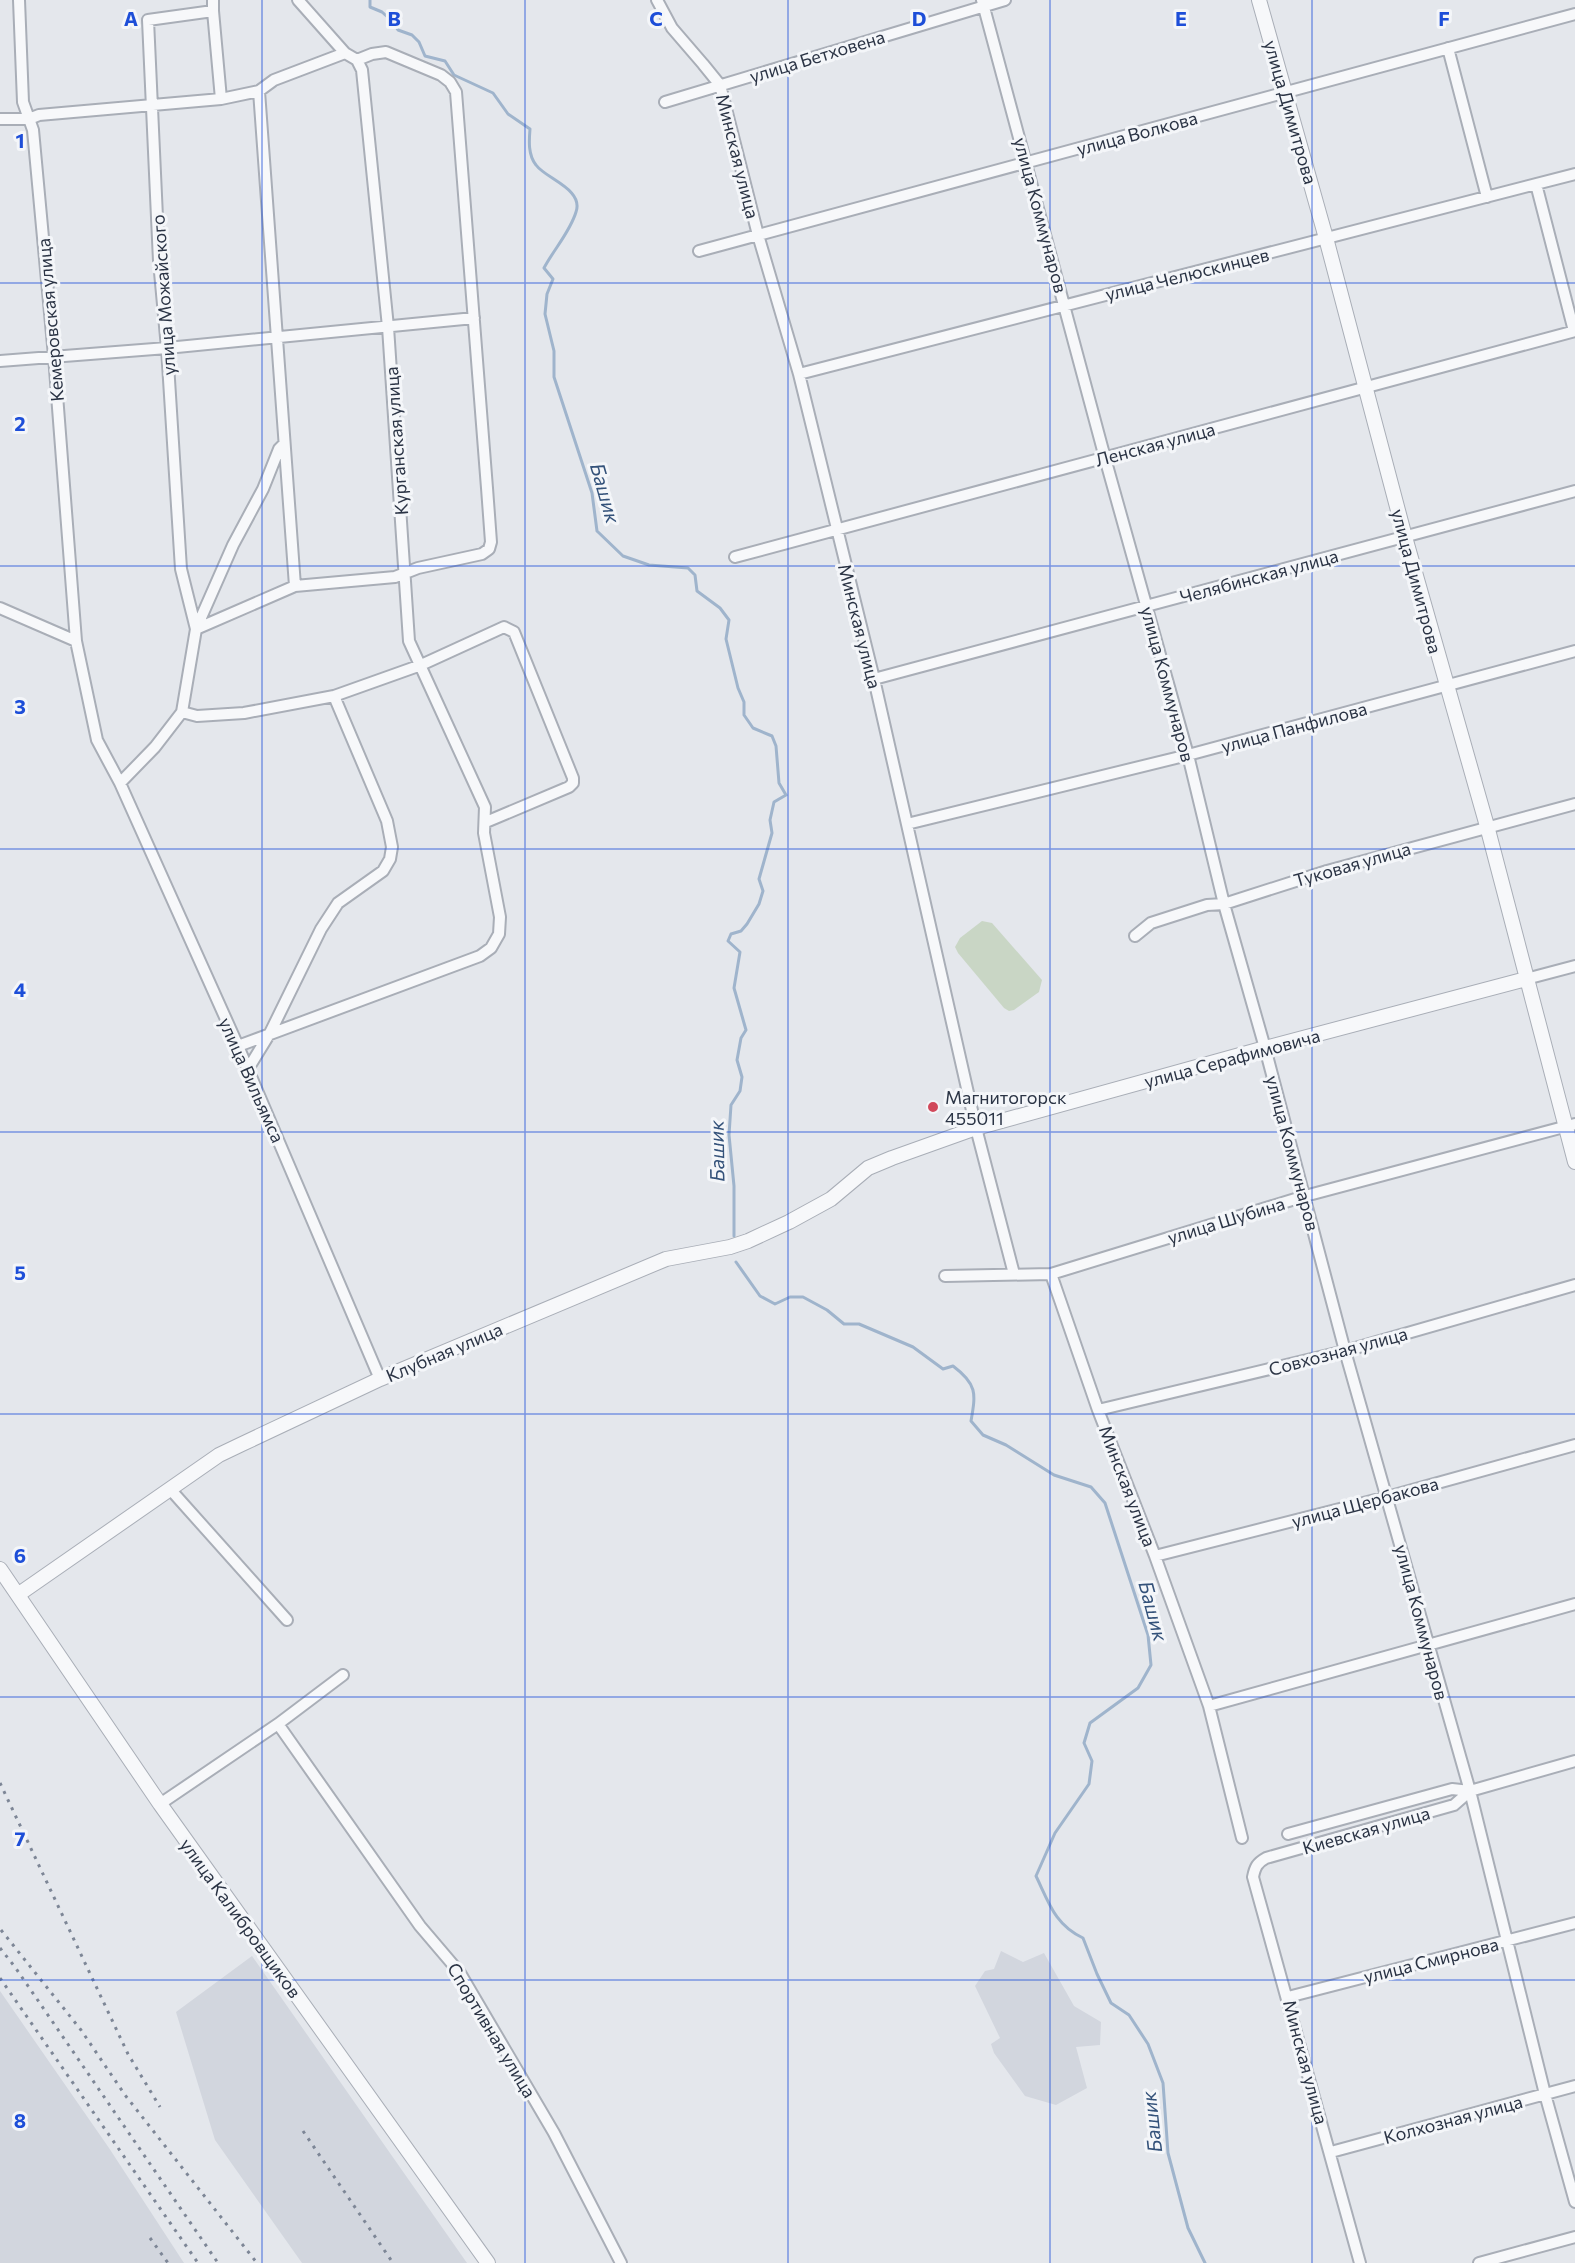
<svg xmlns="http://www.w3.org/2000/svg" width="1575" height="2263" viewBox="0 0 1575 2263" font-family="Commissioner,sans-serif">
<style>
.built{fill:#d2d6de}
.pitch{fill:#c9d6c5}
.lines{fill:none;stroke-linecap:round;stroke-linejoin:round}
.stream{stroke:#9fb4cc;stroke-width:3}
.minor-casing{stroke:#a9aeb7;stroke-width:14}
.tertiary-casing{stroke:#a9aeb7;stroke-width:16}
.minor{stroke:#f7f8fa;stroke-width:10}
.tertiary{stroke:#f7f8fa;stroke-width:14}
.rail{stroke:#7d8696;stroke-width:3;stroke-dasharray:3 6;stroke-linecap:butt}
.grid{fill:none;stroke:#1d4ed8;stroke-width:1.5;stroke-opacity:0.55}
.poi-dot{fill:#d1495b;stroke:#f4f6f9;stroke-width:2}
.labels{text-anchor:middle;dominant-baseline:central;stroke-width:6;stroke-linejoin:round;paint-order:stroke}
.street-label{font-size:18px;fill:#2b3445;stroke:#f4f6f9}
.poi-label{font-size:18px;fill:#2b3445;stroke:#f4f6f9;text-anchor:start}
.water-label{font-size:20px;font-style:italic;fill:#34527a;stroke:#f4f6f9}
.grid-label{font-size:20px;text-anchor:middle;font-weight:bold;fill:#1d4ed8;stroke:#f4f6f9;stroke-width:6;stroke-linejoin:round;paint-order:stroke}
</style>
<rect width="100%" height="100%" fill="#e4e7ec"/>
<!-- built -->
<path class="built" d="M1001 1951 1023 1962 1044 1953 1074 2006 1101 2022 1100 2045 1076 2047 1087 2088 1056 2105 1025 2096 994 2053 991 2044 1000 2038 975 1986 985 1971 994 1969Z
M252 1956 467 2263H302L215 2140 176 2012Z
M0 1991 109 2148 184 2263H0Z"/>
<!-- pitch -->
<path class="pitch" d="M982 921 992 923 1042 980 1039 992 1014 1010 1009 1011 1004 1008 958 953 955 947 960 938Z"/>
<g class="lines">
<!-- stream -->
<path class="stream" d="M370 0V7L382 12 392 21 398 30 412 35 419 42 425 56 445 61 454 75 493 93 508 114 530 129C529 141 528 155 536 165 546 179 584 189 576 212 570 232 554 249 544 268L553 279 547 294 545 314 554 351V377L592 493 597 531 623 556 649 565 688 568 695 575 697 591 720 608 729 620 726 639 738 688 744 702V715L753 728 772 736 776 746 779 783 786 795 774 802 770 820 772 833 759 879 763 891 759 904 747 924 741 931 731 934 728 941 740 952 734 988 746 1030 741 1038 737 1060 742 1077 740 1091 731 1105 729 1135 734 1186V1236
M736 1262 760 1296 775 1304 790 1297H803L827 1310 844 1324H859L913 1347 943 1369 953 1366C977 1384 976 1393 971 1421L983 1435 1006 1445 1054 1475 1091 1487 1105 1503 1148 1635 1151 1665 1138 1688 1090 1723 1084 1743 1092 1761 1089 1784 1055 1833 1036 1876C1049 1903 1055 1925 1083 1938L1097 1974 1111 2003 1129 2015 1148 2044 1163 2083 1168 2153 1188 2228 1205 2263"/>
<!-- minor casing -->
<g class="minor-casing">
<path id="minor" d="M19 0 23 102 33 130 54 356 76 641 97 740 120 783 238 1046 380 1379
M657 0 672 28 703 64 720 85 758 235 799 374 874 679 976 1128 1014 1274
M982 0 1105 458 1188 755 1224 904 1265 1048 1345 1351 1470 1791 1545 2094 1575 2202
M213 11 221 99
M1448 48 1487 197
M259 91 295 586
M665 102 1005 0
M0 119H29L39 115 221 99 259 91 274 80 345 53
M1536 184 1574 331
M699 251 1575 14
M0 361 167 348 474 318
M799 374 1575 174
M735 557 1575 331
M0 608 76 641
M196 629 295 586 395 577 418 568 482 554 489 549 491 542 487 488 456 92 450 82 441 75 386 52 372 54 357 60
M196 629 233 545 263 489 279 449 284 444
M874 679 1575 491
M182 712 197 716 244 713 334 696 421 665 504 627 514 632 573 778V783L569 787 486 822
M120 783 155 747 182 712 196 629 181 569 167 348 159 261 148 20 213 11V0
M907 824 1188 755 1575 651
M1135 936 1151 923 1207 905 1224 904 1327 871 1575 804
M1526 979 1575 966
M238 1046 480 956 491 948 499 934 500 917 484 833 485 807 409 641 388 327 362 70 357 60 345 53 298 0
M248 1069 270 1033 321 929 338 903 383 871 390 859 392 847 387 821 334 696
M1051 1274 1098 1410 1155 1556 1209 1706 1242 1838
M945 1276 1051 1274 1305 1196 1575 1124
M1098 1410 1345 1351 1575 1285
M170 1489 287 1620
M1155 1556 1387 1497 1575 1445
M1209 1706 1575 1604
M278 1724 420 1926 460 1973 554 2133 621 2263
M160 1804 278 1724 343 1675
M1288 1834 1452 1789 1470 1791
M1288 1997 1575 1923
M1331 2152 1575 2086
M1360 2263 1253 1877C1255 1867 1257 1863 1266 1858L1454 1805 1470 1791 1575 1761
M1479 2263 1575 2237"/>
</g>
<!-- tertiary casing -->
<g class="tertiary-casing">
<path id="tertiary" d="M1259 0 1326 238 1405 537 1487 826 1575 1162
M0 1569 160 1804 488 2263
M19 1594 219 1455 242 1444 380 1379 666 1259 730 1247 748 1241 789 1222 831 1199 868 1168 892 1158 976 1128 1265 1048 1526 979"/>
</g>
<!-- minor -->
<use href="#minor" class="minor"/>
<!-- tertiary -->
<use href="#tertiary" class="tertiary"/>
<!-- rail -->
<path class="rail" d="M0 1783 128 2054 160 2107
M1 1930 81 2030 125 2095 257 2263
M0 1948 15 1967 218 2263
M0 1978 198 2263
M303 2131 393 2263
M150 2238 168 2263"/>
</g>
<!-- grid -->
<path class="grid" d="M262 0V2263M525 0V2263M788 0V2263M1050 0V2263M1312 0V2263M0 283H1575M0 566H1575M0 849H1575M0 1132H1575M0 1414H1575M0 1697H1575M0 1980H1575"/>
<!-- markers -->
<circle class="poi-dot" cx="933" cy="1107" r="6"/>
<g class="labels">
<!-- street labels -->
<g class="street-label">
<text transform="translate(817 56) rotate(-17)">улица Бетховена</text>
<text transform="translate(1291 112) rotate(74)">улица Димитрова</text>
<text transform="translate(1137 133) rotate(-15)">улица Волкова</text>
<text transform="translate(738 156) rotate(76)">Минская улица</text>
<text transform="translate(1041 215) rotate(75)">улица Коммунаров</text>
<text transform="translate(1187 274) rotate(-14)">улица Челюскинцев</text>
<text transform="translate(163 295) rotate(-94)">улица Можайского</text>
<text transform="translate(50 320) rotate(-95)">Кемеровская улица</text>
<text transform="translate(396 441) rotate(-94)">Курганская улица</text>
<text transform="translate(1155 444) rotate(-15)">Ленская улица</text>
<text transform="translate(1259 576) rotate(-15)">Челябинская улица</text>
<text transform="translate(1417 581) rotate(75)">улица Димитрова</text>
<text transform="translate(860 626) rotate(76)">Минская улица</text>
<text transform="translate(1168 684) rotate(75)">улица Коммунаров</text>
<text transform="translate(1294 727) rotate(-15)">улица Панфилова</text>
<text transform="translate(1352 864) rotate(-16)">Туковая улица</text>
<text transform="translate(1232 1058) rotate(-15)">улица Серафимовича</text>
<text transform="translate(252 1080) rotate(66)">улица Вильямса</text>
<text transform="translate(1293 1153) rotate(75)">улица Коммунаров</text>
<text transform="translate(1226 1220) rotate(-17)">улица Шубина</text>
<text transform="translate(1338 1351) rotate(-15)">Совхозная улица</text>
<text transform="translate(444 1352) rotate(-23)">Клубная улица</text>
<text transform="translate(1128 1486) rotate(69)">Минская улица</text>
<text transform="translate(1365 1502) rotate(-15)">улица Щербакова</text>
<text transform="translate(1422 1622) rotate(75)">улица Коммунаров</text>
<text transform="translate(1366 1830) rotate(-16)">Киевская улица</text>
<text transform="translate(241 1918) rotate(54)">улица Калибровщиков</text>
<text transform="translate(1431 1960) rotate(-14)">улица Смирнова</text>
<text transform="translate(492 2030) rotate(59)">Спортивная улица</text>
<text transform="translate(1306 2062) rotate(75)">Минская улица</text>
<text transform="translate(1453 2119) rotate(-15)">Колхозная улица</text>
</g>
<!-- poi labels -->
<g class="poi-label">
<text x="945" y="1097">Магнитогорск<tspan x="945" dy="21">455011</tspan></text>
</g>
<!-- water labels -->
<g class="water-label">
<text transform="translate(606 493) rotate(74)">Башик</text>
<text transform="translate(716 1151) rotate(-91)">Башик</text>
<text transform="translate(1154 1611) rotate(75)">Башик</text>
<text transform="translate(1151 2122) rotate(-96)">Башик</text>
</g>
</g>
<g class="grid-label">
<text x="131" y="26">A</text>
<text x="394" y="26">B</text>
<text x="656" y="26">C</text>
<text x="919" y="26">D</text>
<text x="1181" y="26">E</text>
<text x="1444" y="26">F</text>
<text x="20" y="148">1</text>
<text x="20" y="431">2</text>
<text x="20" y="714">3</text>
<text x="20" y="997">4</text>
<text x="20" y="1280">5</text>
<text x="20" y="1563">6</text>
<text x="20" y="1846">7</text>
<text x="20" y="2128">8</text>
</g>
</svg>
